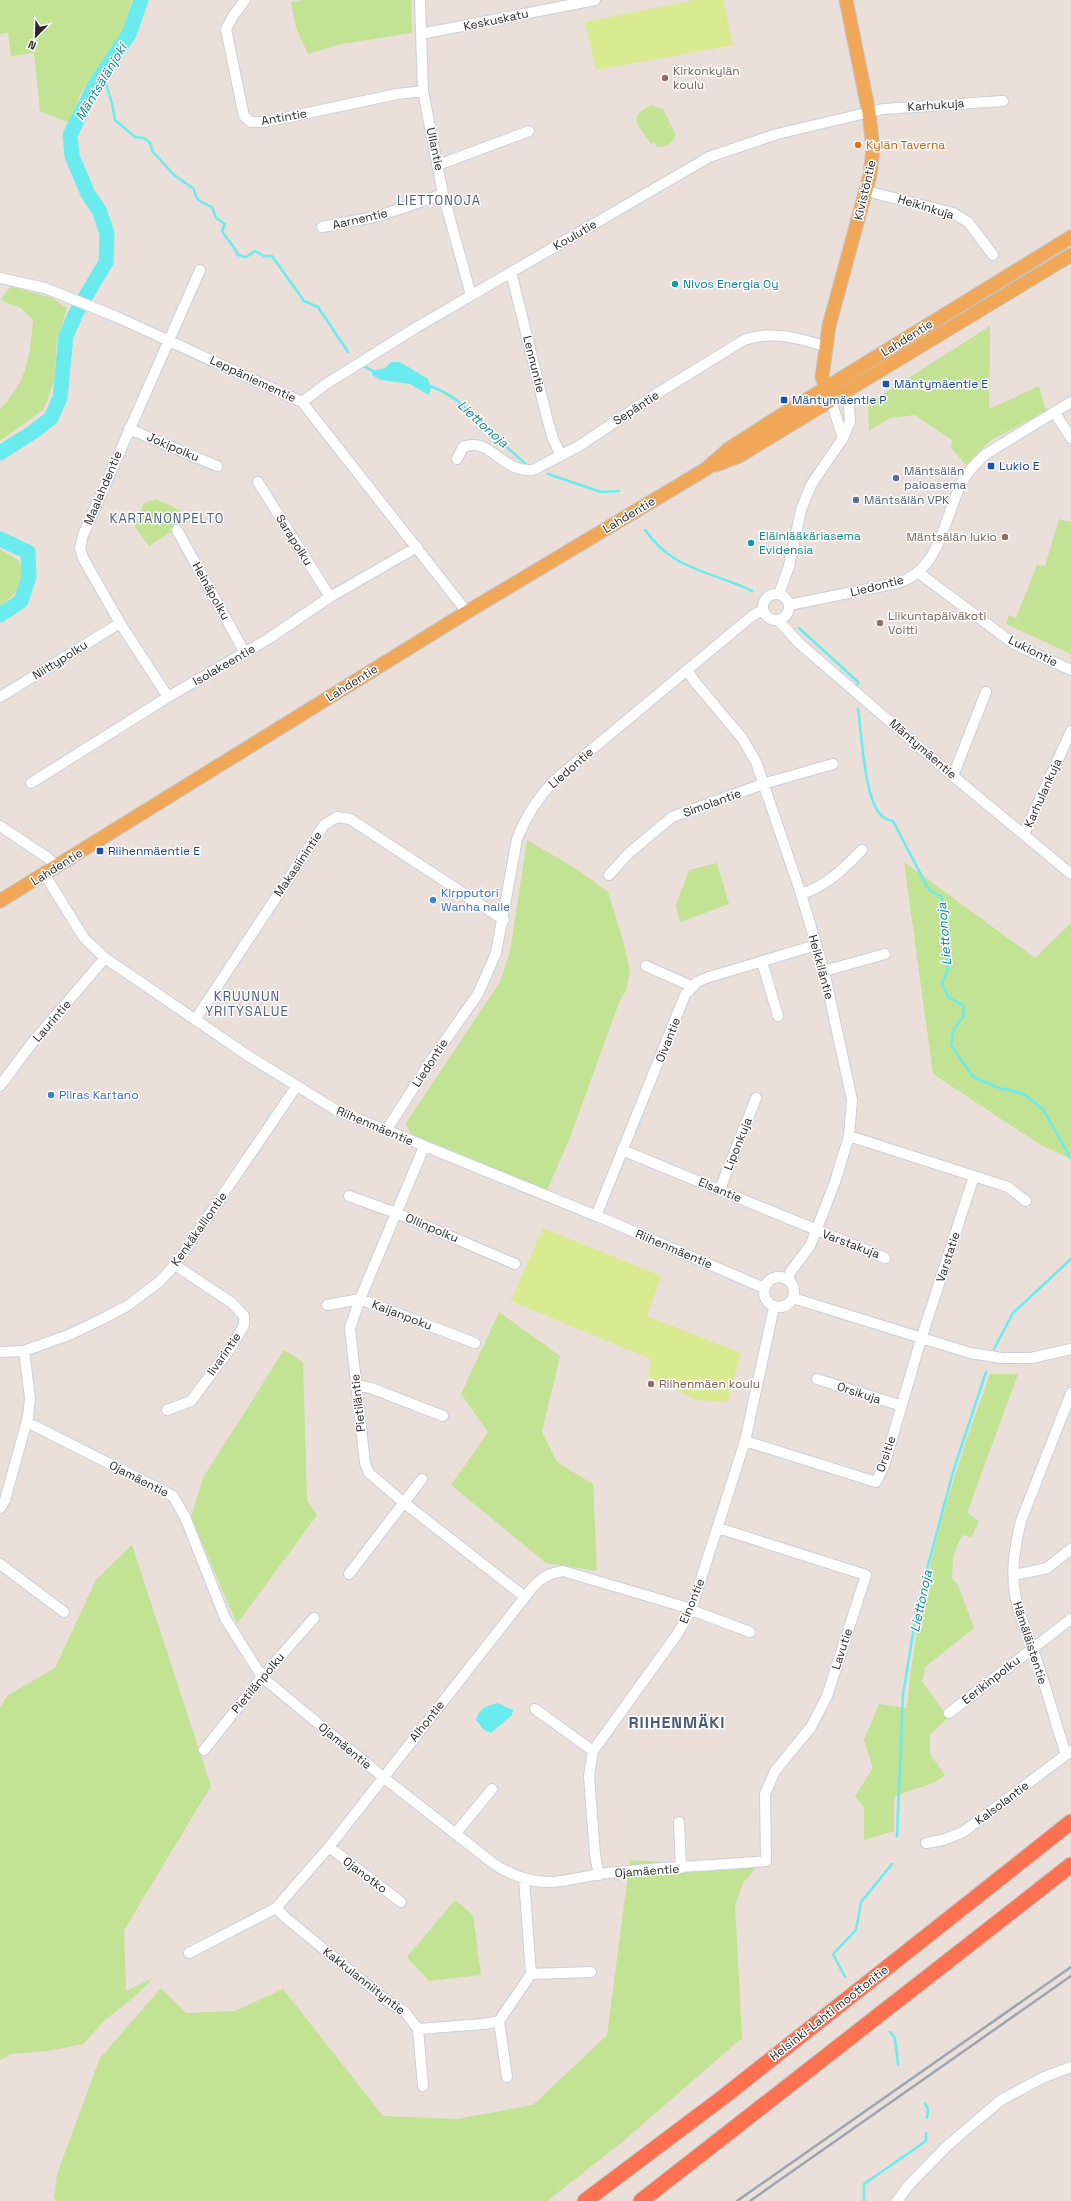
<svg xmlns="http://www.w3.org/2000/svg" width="1071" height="2201" viewBox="0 0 1071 2201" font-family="'Space Grotesk',sans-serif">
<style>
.green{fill:#c2e294}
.pitch{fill:#d9ea90}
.water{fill:#6aebee}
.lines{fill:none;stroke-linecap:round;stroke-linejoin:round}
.stream{stroke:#6aebee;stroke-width:2.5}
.river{stroke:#6aebee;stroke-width:15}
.minor-casing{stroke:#c7d0da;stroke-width:12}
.major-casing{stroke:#c3c3c3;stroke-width:15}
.highway-casing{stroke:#c3c3c3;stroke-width:17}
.minor{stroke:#fff;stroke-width:10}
.major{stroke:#f0a858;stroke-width:13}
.highway{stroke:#fe7150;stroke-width:15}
.rail{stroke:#9ca5b2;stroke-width:2.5}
.education-dot{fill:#8d6e63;stroke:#fff;stroke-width:1.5}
.food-dot{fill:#e8710a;stroke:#fff;stroke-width:1.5}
.culture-dot{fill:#0f9aa8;stroke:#fff;stroke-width:1.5}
.transit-dot{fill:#1a4fb4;stroke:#fff;stroke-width:1.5}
.service-dot{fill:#5c6f8a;stroke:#fff;stroke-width:1.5}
.shop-dot{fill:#3f7fe0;stroke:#fff;stroke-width:1.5}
.labels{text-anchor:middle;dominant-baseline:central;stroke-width:3;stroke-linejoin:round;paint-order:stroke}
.street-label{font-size:12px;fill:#282828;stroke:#fff}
.education-label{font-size:12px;fill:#785e54;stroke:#fff;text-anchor:start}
.food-label{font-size:12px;fill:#c56008;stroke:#fff;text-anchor:start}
.culture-label{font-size:12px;fill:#0d838f;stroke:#fff;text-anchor:start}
.transit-label{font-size:12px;fill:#164399;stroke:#fff;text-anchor:start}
.service-label{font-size:12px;fill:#4e5e75;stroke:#fff;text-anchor:start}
.shop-label{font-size:12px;fill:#366cbe;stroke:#fff;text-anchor:start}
.water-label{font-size:13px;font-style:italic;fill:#0d8390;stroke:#fff}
.neighbourhood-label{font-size:13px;letter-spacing:1px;fill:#495d78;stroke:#fff}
.district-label{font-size:16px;font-weight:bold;letter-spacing:1px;fill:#495d78;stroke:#fff}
</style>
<rect width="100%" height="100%" fill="#ebdfd9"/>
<!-- green -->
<path class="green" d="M0 0H132L121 36 80 94 70 123 40 111 34 53 11 56 8 33 0 34Z
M303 0H411L412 33 341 44 308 54 296 28 291 2Z
M652 105 663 109 676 135C672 144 666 147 657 147L655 142 651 144C641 128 624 117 652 105Z
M11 286 52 298 67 308 57 341 54 381 44 409 0 441V409C27 382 30 357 33 320L21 308 0 300Z
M990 326 989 409 1039 386 1046 411 990 441 966 465 951 448 952 440 915 415 890 418 869 431 868 404Z
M156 499 194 517 149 546 135 527 144 503Z
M1059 519 1071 522V654L1006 624 1009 615 1016 618 1037 565 1045 566Z
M0 549 18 560 24 572 15 593 0 607Z
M527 840 578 870 608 892 624 944 630 971 626 991 620 1000 569 1140 547 1190 411 1134 406 1123 500 982 510 952Z
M904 862 1035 958 1071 923V1159L1039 1144 933 1074Z
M717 863 729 904 680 922 676 905 689 870Z
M499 1312 560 1356 542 1432 557 1462 593 1484 597 1571 546 1563 451 1485 488 1432 461 1394Z
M284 1350 303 1362 307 1500 317 1515 237 1624 191 1517 203 1478Z
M990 1374H1018L967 1513 979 1521 972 1537 962 1535 953 1556 952 1579 958 1585 974 1628 925 1667 922 1681 948 1718 930 1734V1754L945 1775C931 1788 910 1788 894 1797V1831L864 1840V1807L855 1796 873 1768 864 1740 879 1704 907 1708C914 1624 935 1534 962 1454 970 1427 981 1401 990 1374Z
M132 1545 211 1786 124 1930 126 1991 153 1978 140 1992 104 2021 83 2044 48 2051 11 2054 0 2060V1707L8 1695 55 1668 96 1580Z
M630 1860 757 1867 743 1883 735 1905 742 2038 621 2143 547 2201H56L54 2197 57 2174 100 2058 161 1988 186 2013 235 2011 283 1989 383 2116 457 2119 533 2105 607 2035Z
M455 1900 473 1915 481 1975 429 1981 407 1957Z"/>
<!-- pitch -->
<path class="pitch" d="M694 0H723L733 45 596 70 585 22Z
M543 1228 661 1276 647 1316 741 1353 727 1402 697 1400 648 1377 651 1359 511 1301Z"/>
<!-- water -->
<path class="water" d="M391 362H400L428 379 431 388 429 395 410 384 381 380 372 375V371L385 368Z
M497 1703 513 1710 512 1715 491 1733 484 1730 476 1720C478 1709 487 1706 497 1703Z"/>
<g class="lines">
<!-- stream -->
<path class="stream" d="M103 74 112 103 115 120 135 137 144 138 150 143 153 152 174 175 194 189C195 200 202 203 212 207L216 218 225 224 222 231C227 240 234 245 238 255L246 257 255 251 264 256H272L304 301 318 307 348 352
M365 367 375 372
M428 385C461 398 469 411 493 435 504 445 516 455 528 466
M548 474 601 492 619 491
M645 530C675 572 710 570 752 591
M799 628 858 682V684
M858 709C862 733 864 801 882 816 884 819 890 820 893 821L929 890 942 897 941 916 948 969 942 983 948 997 964 1006 963 1017 954 1029 951 1045 973 1077 999 1088 1022 1093 1043 1109 1071 1159
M994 1349 1013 1313 1071 1259
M897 1836 903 1695 918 1603 953 1472 986 1372
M845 1977 833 1954 856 1930 861 1902 892 1864
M890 2032 895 2038 898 2065
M925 2104 928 2109 927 2118
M864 2201V2184L926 2141V2133"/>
<!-- river -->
<path class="river" d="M0 453 33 432 51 418 60 398 66 336 76 313 106 262 107 233 99 210 88 194 72 156 70 135 95 85 129 34 141 0
M0 539 28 552 29 577 21 601 0 615"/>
<!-- minor casing -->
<g class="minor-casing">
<path id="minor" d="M245 0 233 16 226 29 242 107 244 116 251 122H265L397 94 423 91
M420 0 423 91 443 194 471 295
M421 34 595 0
M438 165 529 131
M866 191 953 213 968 222 993 255
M322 227 379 216 443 194
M511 272 547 418 553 439 561 455
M0 278 45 288 117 317 302 402 467 612
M831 401 843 438
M302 402 326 384 417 327 709 157 777 134 883 109 1003 101
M1055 413 1071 438
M129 429 217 466
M457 459 463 447C491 436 501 473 533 470L579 446 658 393 744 340C771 330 800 338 827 347
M258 482 330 597
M177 530 245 653
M919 573 1014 644 1071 670
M763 607a13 13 0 1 1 26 0a13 13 0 1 1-26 0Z
M779 594 789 566 801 510 811 485 843 438 850 421 849 407 845 393
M789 605 897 583C941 571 944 517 962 482 968 471 977 462 986 454L1071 402
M778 620 800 644 953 776 1071 874
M687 670 695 682 742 738 756 762 801 894 824 971 852 1100 849 1136 835 1182 810 1246 791 1271 788 1280
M0 697 120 623
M168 697 120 623 83 558 80 548 83 535 200 270
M953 776 986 692
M31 783 168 697 268 639 330 597 417 547
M0 826 48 858 57 867
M1024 834 1071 731
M45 875 84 938 105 958 250 1057 336 1110 609 1221 764 1288
M609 875 629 853 672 817 763 784 833 764
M801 894C827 886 843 869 862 850
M762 962 778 1016
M646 966 693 987
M824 971 885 954
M195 1020 324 825 337 817 350 819 504 920
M0 1086 32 1043 105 958
M386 1131 430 1062 478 994 496 953 517 839C526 816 538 797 555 780L752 616 763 610
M849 1136 1008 1187 1026 1201
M424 1147 360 1299 350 1328 365 1463 369 1473 403 1502 525 1597
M622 1150 885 1258
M720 1189 756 1098
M349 1196 396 1213 515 1264
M596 1216 685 995 697 982 706 978 816 945
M764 1292a15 15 0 1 1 30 0a15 15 0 1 1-30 0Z
M793 1298 970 1353 1002 1358H1031L1071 1349
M327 1305 360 1299 475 1343
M0 1352 24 1351 71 1334 102 1319 127 1306 159 1282 175 1265 296 1087
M817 1379 902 1406
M356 1385 371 1388 443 1416
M167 1410 191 1401 232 1346 244 1325V1316L232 1303 175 1265
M33 1425 173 1496 185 1517 225 1618 262 1677 383 1777 494 1864C511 1875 528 1882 548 1882 566 1882 582 1877 599 1874 654 1867 711 1866 766 1861L765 1794 775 1771 811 1727 827 1696 866 1575 718 1528
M745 1441 876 1482 884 1466 921 1339 974 1176
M0 1508 5 1500 28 1417 30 1398 24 1351
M0 1564 64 1612
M349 1574 422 1479
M1014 1575 1047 1568 1071 1549
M535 1709 593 1751
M949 1713 1071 1619
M204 1750 262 1677 314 1618
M1066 1755C1055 1720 1045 1684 1033 1649 1027 1631 1018 1614 1015 1594 1011 1572 1015 1543 1021 1521L1071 1393
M679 1822 681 1868
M456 1833 492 1789
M926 1843 943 1840 963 1832 1071 1751
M329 1847 401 1902
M599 1875 595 1855 589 1776 593 1751 678 1633 691 1610 745 1441 774 1307
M276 1908 286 1918 387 2001 405 2012 418 2029 484 2024 499 2021 531 1974 524 1879
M189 1953 276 1908 329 1847 525 1597C536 1582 544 1574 563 1571L678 1605 750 1632
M531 1974 591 1972
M499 2021 507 2077
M418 2029 423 2086
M897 2201 908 2186 947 2146 1001 2100 1042 2078 1071 2067"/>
</g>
<!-- major casing -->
<g class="major-casing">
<path id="major" d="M829 396 822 377 829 326 870 175 873 149 869 113 846 0
M716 465 739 456 1071 255
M0 901 467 612 706 469 730 448 772 421 1071 237"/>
</g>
<!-- highway casing -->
<g class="highway-casing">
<path id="highway" d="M585 2201 726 2095 1071 1822
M641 2201 1071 1865"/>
</g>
<!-- minor -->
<use href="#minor" class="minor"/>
<!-- major -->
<use href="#major" class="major"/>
<!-- highway -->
<use href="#highway" class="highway"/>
<!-- rail -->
<path class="rail" d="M737 2201 1071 1967
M750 2201 1071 1976"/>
</g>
<!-- markers -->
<g class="education-dot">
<circle cx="665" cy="78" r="4"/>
<circle cx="1005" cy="537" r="4"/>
<circle cx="880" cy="623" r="4"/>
<circle cx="651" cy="1384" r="4"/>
</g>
<circle class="food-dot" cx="858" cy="145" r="4"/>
<g class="culture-dot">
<circle cx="675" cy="284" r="4"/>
<circle cx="751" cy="543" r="4"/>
</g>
<g class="transit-dot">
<rect x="882" y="380" width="8" height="8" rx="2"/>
<rect x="780" y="396" width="8" height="8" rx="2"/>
<rect x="987" y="462" width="8" height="8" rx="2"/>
<rect x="96" y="847" width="8" height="8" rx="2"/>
</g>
<g class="service-dot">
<circle cx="896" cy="478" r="4"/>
<circle cx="856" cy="500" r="4"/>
</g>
<g class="shop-dot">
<circle cx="433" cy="900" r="4"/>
<circle cx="51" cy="1095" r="4"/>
</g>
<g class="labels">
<!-- street labels -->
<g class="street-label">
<text transform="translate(496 20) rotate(-12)">Keskuskatu</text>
<text transform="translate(936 105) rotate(-4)">Karhukuja</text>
<text transform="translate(284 117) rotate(-10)">Antintie</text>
<text transform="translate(435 149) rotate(78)">Ullantie</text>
<text transform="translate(865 190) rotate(-77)">Kivistöntie</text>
<text transform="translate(926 207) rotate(17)">Heikinkuja</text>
<text transform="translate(360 219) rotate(-13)">Aarnentie</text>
<text transform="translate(575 235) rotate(-30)">Koulutie</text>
<text transform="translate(907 338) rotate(-32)">Lahdentie</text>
<text transform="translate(534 364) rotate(76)">Lennuntie</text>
<text transform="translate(253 379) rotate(25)">Leppäniementie</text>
<text transform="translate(636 408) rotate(-33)">Sepäntie</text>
<text transform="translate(173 447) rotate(23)">Jokipolku</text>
<text transform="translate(103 488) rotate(-67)">Maalahdentie</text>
<text transform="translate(629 515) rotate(-31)">Lahdentie</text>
<text transform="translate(294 540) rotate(58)">Sarapolku</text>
<text transform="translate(877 586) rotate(-14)">Liedontie</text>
<text transform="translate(211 591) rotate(61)">Heinäpolku</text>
<text transform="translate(1033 651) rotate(27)">Lukiontie</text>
<text transform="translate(60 660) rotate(-32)">Niittypolku</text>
<text transform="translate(224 665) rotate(-30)">Isolakeentie</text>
<text transform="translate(352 683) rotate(-32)">Lahdentie</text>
<text transform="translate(923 749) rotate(41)">Mäntymäentie</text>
<text transform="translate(571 768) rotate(-41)">Liedontie</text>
<text transform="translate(1043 793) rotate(-66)">Karhulankuja</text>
<text transform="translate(712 803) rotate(-20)">Simolantie</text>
<text transform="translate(298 864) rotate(-56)">Makasiinintie</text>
<text transform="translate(57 867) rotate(-32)">Lahdentie</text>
<text transform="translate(821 967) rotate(75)">Heikkiläntie</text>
<text transform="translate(52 1021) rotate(-49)">Laurintie</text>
<text transform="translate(668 1040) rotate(-68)">Oivantie</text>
<text transform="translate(430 1063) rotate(-57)">Liedontie</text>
<text transform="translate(375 1126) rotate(23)">Riihenmäentie</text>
<text transform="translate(738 1144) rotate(-68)">Liponkuja</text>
<text transform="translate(720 1190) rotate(23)">Elsantie</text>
<text transform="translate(432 1228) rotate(23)">Ollinpolku</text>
<text transform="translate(199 1229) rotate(-55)">Kenkäkalliontie</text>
<text transform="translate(851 1244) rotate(21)">Varstakuja</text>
<text transform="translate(674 1249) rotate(23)">Riihenmäentie</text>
<text transform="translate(948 1257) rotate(-72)">Varstatie</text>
<text transform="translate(402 1315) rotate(21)">Kaijanpoku</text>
<text transform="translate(224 1354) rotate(-55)">Iivarintie</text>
<text transform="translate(859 1393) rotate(18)">Orsikuja</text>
<text transform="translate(358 1403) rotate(-96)">Pietiläntie</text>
<text transform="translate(886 1454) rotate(-71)">Orsitie</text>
<text transform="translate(139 1479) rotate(27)">Ojamäentie</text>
<text transform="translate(692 1601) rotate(-68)">Einontie</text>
<text transform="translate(1030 1643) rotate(72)">Hämäläistentie</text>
<text transform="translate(842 1649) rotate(-72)">Lavutie</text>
<text transform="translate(991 1680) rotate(-38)">Eerikinpolku</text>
<text transform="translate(258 1683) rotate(-50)">Pietilänpolku</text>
<text transform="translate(427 1721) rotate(-52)">Alhontie</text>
<text transform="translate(345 1746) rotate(40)">Ojamäentie</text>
<text transform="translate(1002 1803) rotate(-37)">Kalsolantie</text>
<text transform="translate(647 1871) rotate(-4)">Ojamäentie</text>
<text transform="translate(365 1875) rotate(37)">Ojanotko</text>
<text transform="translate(364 1981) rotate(38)">Kakkulanniityntie</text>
<text transform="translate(829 2013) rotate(-38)">Helsinki-Lahti moottoritie</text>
</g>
<!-- education labels -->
<g class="education-label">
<text x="673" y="71">Kirkonkylän<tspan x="673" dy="14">koulu</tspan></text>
<text x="997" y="537" text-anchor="end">Mäntsälän lukio</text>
<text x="888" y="616">Liikuntapäiväkoti<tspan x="888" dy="14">Voltti</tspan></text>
<text x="659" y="1384">Riihenmäen koulu</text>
</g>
<!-- food labels -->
<g class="food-label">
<text x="866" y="145">Kylän Taverna</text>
</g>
<!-- culture labels -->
<g class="culture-label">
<text x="683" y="284">Nivos Energia Oy</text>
<text x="759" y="536">Eläinlääkäriasema<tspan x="759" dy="14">Evidensia</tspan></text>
</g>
<!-- transit labels -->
<g class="transit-label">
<text x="894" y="384">Mäntymäentie E</text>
<text x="792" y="400">Mäntymäentie P</text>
<text x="999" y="466">Lukio E</text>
<text x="108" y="851">Riihenmäentie E</text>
</g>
<!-- service labels -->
<g class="service-label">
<text x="904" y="471">Mäntsälän<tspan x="904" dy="14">paloasema</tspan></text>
<text x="864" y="500">Mäntsälän VPK</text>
</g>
<!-- shop labels -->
<g class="shop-label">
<text x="441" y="893">Kirpputori<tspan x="441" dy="14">Wanha nalle</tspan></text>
<text x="59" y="1095">Piiras Kartano</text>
</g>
<!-- water labels -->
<g class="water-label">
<text transform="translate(101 82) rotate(-59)">Mäntsälänjoki</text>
<text transform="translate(483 424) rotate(42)">Liettonoja</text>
<text transform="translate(944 934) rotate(-95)">Liettonoja</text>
<text transform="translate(921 1601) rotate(-78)">Liettonoja</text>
</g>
<!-- neighbourhood labels -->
<g class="neighbourhood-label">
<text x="439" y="200">LIETTONOJA</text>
<text x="167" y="518">KARTANONPELTO</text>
<text x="247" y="996">KRUUNUN<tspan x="247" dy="15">YRITYSALUE</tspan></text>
</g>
<!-- district labels -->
<g class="district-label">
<text x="677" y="1722">RIIHENMÄKI</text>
</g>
</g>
<!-- north arrow -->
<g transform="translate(36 36) rotate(203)" stroke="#ffffff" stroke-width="3" paint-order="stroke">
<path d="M0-3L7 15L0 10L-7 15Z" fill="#282828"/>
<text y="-6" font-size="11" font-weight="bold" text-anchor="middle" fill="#282828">N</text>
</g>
</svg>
